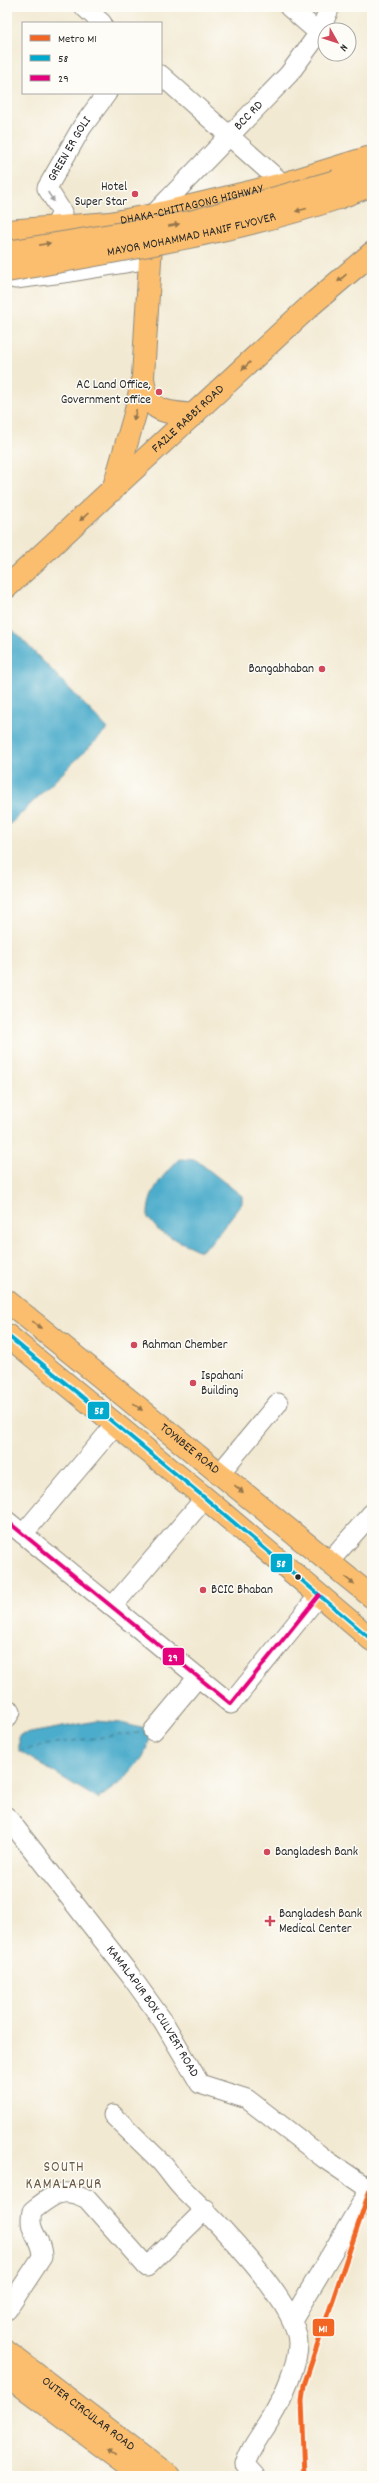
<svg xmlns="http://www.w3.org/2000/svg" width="379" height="2483" viewBox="0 0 379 2483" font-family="Dekko,sans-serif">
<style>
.water{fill:#4caccb;stroke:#3c6c7b}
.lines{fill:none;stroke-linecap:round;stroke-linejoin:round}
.ferry{stroke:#385f6b;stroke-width:1;stroke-dasharray:5 4;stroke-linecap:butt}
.minor-casing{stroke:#8e8a7e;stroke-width:21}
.major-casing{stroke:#8e8a7e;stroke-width:24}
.highway-casing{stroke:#8e8a7e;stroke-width:24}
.minor{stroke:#fff;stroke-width:19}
.major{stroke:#fbbe6e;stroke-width:22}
.highway{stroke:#fbbe6e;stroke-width:22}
.highway-bridge-casing{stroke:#8e8a7e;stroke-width:24;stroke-linecap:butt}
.highway-bridge{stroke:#fbbe6e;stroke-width:22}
.bus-1-casing{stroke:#fdfcf7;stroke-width:7}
.bus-2-casing{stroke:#fdfcf7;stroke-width:7}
.bus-1{stroke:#00a9ce;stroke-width:4}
.bus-2{stroke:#e5007d;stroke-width:4}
.metro-1-casing{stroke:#fdfcf7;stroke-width:8}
.metro-1{stroke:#f26522;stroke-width:5}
.oneway{fill:#a0a0a0}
.oneway2{fill:#93744c}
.poi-dot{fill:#d1495b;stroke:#fdfcf7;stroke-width:1.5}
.bus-dot{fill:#2b2b2b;stroke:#fdfcf7;stroke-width:1.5}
.labels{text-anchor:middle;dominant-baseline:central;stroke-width:3;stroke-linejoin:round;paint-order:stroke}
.street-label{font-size:13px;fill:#2b2b2b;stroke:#fdfcf7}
.poi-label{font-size:13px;fill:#2b2b2b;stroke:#fdfcf7;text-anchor:start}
.quarter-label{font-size:15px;letter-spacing:1px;fill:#695944;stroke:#fdfcf7}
.line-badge{stroke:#fdfcf7;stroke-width:1.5}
.badge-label{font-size:11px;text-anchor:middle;font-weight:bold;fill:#fff}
</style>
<rect width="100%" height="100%" fill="#fdfcf7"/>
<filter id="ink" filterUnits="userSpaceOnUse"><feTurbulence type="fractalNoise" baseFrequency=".025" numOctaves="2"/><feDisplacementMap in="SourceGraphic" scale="8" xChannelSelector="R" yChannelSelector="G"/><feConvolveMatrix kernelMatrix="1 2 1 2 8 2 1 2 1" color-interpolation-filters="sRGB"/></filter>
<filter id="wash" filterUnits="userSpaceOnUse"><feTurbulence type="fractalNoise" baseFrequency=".012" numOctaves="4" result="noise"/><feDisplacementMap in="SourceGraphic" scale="16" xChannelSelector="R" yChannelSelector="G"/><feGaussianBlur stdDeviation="0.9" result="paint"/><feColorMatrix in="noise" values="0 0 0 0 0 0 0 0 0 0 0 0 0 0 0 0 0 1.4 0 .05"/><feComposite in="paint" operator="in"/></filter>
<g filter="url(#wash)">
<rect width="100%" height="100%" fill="#f2e9d2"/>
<!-- water -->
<path class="water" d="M13 630 108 729 7 827V635Z
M179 1159 196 1160 242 1196V1203L212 1242 200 1251 160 1232 148 1218C147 1193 162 1176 179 1159Z
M96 1721 121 1723 153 1731 143 1757 122 1781 98 1799 19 1751V1735Z"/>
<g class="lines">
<!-- ferry -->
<path class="ferry" d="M19 1751 56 1743 145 1732"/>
</g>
</g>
<g filter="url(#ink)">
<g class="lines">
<!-- minor casing -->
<g class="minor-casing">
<g id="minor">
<path d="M84 7 102 23"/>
<path d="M289 7 319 33"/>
<path d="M161 75 283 184"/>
<path id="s1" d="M153 215 289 74 319 33 330 7"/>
<path id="s2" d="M54 229 62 212 47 188 82 127 107 93"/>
<path d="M15 279 71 272 150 259"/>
<path d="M220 1473 278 1403"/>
<path d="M7 1521 231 1704 319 1595"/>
<path d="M23 1534 115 1425"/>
<path d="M328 1563 372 1513"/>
<path d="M112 1607 205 1498"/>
<path d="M7 1709 11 1711 7 1718"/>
<path d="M153 1731 198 1677"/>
<path id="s3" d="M7 1817 130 1975 163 2021 200 2084 247 2099 325 2159 372 2191"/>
<path d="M113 2115C128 2130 144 2145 159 2160 167 2168 173 2179 182 2188 211 2216 299 2304 298 2344 298 2365 282 2400 271 2418 262 2434 250 2447 245 2465L255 2476"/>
<path d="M7 2310 42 2257C42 2236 27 2234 32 2211 53 2195 61 2186 87 2199L147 2267 206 2209"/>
<path d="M292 2320 370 2189"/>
</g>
</g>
<!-- major casing -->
<g class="major-casing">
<g id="major">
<path id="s4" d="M7 231 110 223 153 215 283 184 367 158"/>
<path d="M143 378C147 413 164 412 194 415"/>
<path d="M113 490 135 414 143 377 152 227"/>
<path id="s5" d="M7 587 311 305 372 253"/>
<path id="s6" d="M7 1301 372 1597"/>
<path d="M7 1335 205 1498 372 1640"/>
<path id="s7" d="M7 2352 169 2476"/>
<path d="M7 2375 142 2476"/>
</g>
</g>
<!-- highway casing -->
<g class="highway-casing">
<path id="highway" d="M336 181 372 163
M338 198 372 185"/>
</g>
<!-- minor -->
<use href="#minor" class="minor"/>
<!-- major -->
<use href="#major" class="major"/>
<!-- highway -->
<use href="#highway" class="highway"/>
<!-- highway-bridge casing -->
<g class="highway-bridge-casing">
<g id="highway-bridge">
<path d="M7 252 190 222 336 181"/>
<path id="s8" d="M7 271C118 250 231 234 338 198"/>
</g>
</g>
<!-- highway-bridge -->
<use href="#highway-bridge" class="highway-bridge"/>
<!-- bus-1 casing -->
<g class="bus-1-casing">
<path id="bus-1" d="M7 1335 205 1498 372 1640"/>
</g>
<!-- bus-2 casing -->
<g class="bus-2-casing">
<path id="bus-2" d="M7 1521 231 1704 319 1595"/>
</g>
<!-- bus-1 -->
<use href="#bus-1" class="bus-1"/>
<!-- bus-2 -->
<use href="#bus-2" class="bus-2"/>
<!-- metro-1 casing -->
<g class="metro-1-casing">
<path id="metro-1" d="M305 2476 302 2401 304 2385 372 2184"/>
</g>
<!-- metro-1 -->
<use href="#metro-1" class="metro-1"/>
</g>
<!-- one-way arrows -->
<defs><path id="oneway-solid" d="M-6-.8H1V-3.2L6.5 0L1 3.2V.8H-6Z"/></defs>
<use class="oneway" href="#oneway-solid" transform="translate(51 197) rotate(56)"/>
<g class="oneway2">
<use href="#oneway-solid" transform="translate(301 210) rotate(165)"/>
<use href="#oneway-solid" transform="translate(174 225) rotate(-11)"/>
<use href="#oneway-solid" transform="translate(45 244) rotate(-11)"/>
<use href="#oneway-solid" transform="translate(342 278) rotate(139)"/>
<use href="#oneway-solid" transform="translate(246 366) rotate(137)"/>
<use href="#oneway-solid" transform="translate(135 415) rotate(104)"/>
<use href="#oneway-solid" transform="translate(84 517) rotate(138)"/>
<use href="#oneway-solid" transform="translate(37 1325) rotate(39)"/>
<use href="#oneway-solid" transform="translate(138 1407) rotate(39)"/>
<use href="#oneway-solid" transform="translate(239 1489) rotate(40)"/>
<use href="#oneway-solid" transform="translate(350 1581) rotate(38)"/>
<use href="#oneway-solid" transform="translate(111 2453) rotate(-143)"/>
</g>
</g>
<!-- markers -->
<g class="poi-dot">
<circle cx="135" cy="194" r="4"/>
<circle cx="159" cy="392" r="4"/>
<circle cx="322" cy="669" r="4"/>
<circle cx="134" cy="1345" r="4"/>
<circle cx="193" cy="1383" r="4"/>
<circle cx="203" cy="1590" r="4"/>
<circle cx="267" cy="1852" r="4"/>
<path d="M268 1915h4v4h4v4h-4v4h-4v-4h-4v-4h4z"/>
</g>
<circle class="bus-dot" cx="298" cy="1577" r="3.5"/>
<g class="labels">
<!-- street labels -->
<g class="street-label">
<text stroke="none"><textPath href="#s1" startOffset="138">BCC RD</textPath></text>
<text stroke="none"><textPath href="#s2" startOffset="92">GREEN ER GOLI</textPath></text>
<text stroke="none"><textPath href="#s4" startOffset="187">DHAKA-CHITTAGONG HIGHWAY</textPath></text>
<text stroke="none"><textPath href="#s8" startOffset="188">MAYOR MOHAMMAD HANIF FLYOVER</textPath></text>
<text stroke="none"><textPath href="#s5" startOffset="247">FAZLE RABBI ROAD</textPath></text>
<text stroke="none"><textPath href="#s6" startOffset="235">TOYNBEE ROAD</textPath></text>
<text stroke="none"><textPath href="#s3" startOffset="243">KAMALAPUR BOX CULVERT ROAD</textPath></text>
<text stroke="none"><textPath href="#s7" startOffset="102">OUTER CIRCULAR ROAD</textPath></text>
</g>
<!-- poi labels -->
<g class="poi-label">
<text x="127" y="187" text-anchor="end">Hotel<tspan x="127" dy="15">Super Star</tspan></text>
<text x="151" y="385" text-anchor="end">AC Land Office,<tspan x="151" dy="15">Government office</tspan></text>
<text x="314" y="669" text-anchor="end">Bangabhaban</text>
<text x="142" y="1345">Rahman Chember</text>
<text x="201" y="1376">Ispahani<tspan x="201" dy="15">Building</tspan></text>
<text x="211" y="1590">BCIC Bhaban</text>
<text x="275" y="1852">Bangladesh Bank</text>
<text x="279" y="1914">Bangladesh Bank<tspan x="279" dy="15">Medical Center</tspan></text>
</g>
<!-- quarter labels -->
<g class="quarter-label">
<text x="64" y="2168">SOUTH<tspan x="64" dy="17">KAMALAPUR</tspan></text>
</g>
</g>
<g class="line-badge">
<rect x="87" y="1401" width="23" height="19" rx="4" fill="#00a9ce"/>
<rect x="270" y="1553" width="23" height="20" rx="4" fill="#00a9ce"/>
<rect x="162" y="1647" width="23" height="19" rx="4" fill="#e5007d"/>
<rect x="312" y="2318" width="23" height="19" rx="4" fill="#f26522"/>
</g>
<g class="badge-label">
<text x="99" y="1414">58</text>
<text x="281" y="1567">58</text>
<text x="173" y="1661">29</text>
<text x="323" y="2332">M1</text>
</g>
<!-- margin -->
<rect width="379" height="2483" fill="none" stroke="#fdfcf7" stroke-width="24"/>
<!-- legend -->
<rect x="22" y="22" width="140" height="72" fill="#fdfcf7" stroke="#a9a8a5"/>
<rect x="30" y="35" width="20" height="6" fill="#f26522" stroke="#a9a8a5"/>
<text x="58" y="42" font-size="12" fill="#2b2b2b">Metro M1</text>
<rect x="30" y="55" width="20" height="6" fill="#00a9ce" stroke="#a9a8a5"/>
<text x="58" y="62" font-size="12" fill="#2b2b2b">58</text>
<rect x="30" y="75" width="20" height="6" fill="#e5007d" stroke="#a9a8a5"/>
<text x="58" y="82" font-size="12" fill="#2b2b2b">29</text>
<!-- north arrow -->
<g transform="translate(337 42) rotate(129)"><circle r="19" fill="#fdfcf7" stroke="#a9a8a5"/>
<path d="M0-3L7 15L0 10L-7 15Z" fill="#d1495b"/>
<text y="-6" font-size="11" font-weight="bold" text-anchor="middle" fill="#2b2b2b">N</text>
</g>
</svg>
